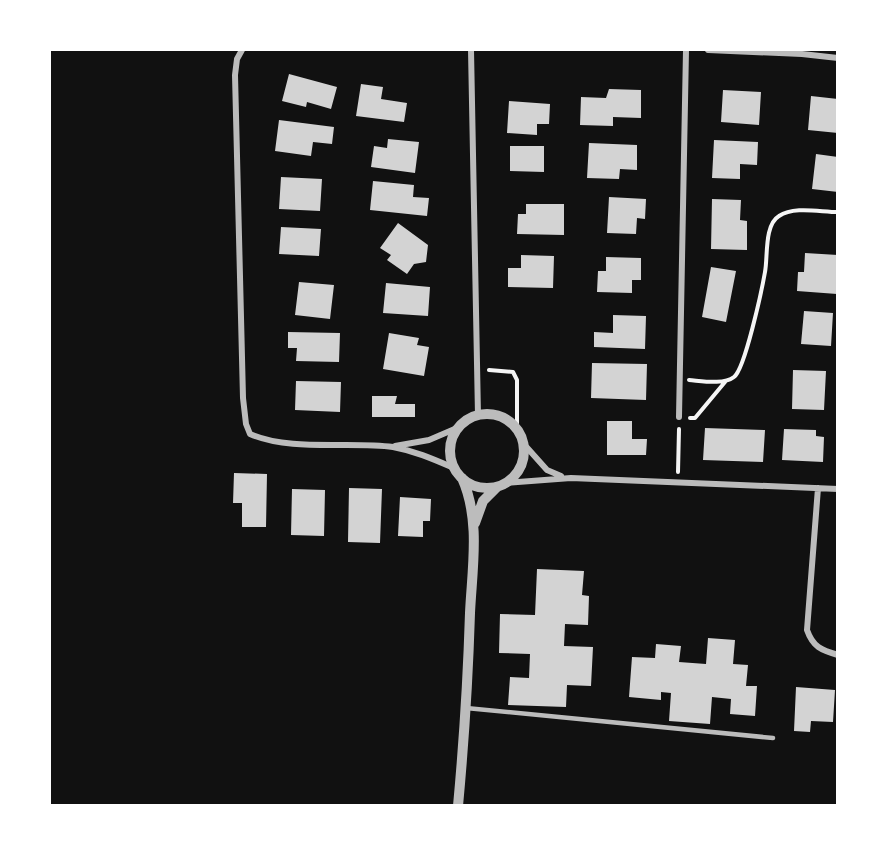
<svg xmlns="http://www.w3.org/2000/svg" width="887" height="855" viewBox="0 0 887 855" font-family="Spectral,serif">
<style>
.building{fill:#d3d3d3}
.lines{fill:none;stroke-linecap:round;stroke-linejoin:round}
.path{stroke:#f5f5f5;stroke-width:4}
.service{stroke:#bcbcbc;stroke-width:4.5}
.minor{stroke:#bcbcbc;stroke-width:6}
.tertiary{stroke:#bcbcbc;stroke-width:10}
</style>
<rect width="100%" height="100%" fill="#111"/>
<!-- building -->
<path class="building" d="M289 74 337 87 331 109 307 102 306 107 282 101Z
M361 84 383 87 381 99 407 103 404 122 356 116Z
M609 89 641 90V118L613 117V126L580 125 581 97 606 98Z
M723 90 761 92 759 125 721 122Z
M811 96 838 99V133L808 130Z
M509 101 550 104 549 124H537V135L507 133Z
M279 120 334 127 332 144 313 142 311 156 275 151Z
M388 139 419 142 415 173 371 167 374 146 387 148Z
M714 140 758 142 757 165 740 164V179L712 178Z
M589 143 637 145V170L620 169 619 179 587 178Z
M510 146H544V172L510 171Z
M816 154 838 157V192L812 189Z
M281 177 322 179 320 211 279 209Z
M373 181 414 185 413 197 429 198 427 216 370 210Z
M609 197 646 199 645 219 637 218 636 234 607 233Z
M712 199 741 200 740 220 747 221V250L711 249Z
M526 204H564V235L517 234 518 214H526Z
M398 223 428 245 426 262 414 264 407 274 387 260 391 255 380 248Z
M281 227 321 229 319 256 279 254Z
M805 253 838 255 837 294 797 291 798 272H804Z
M521 255 554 256 553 288 508 287V268H521Z
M606 257 641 258V280H632V293L597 292 598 271H606Z
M711 267 736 271 726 322 702 317Z
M299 282 334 285 330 319 295 315Z
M386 283 430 287 428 316 383 313Z
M804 311 833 313 831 346 801 344Z
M613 315 646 316 645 349 594 347V332L613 333Z
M288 332 340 333 339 362 296 361 297 348H288Z
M389 333 419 338 417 345 429 347 424 376 383 369Z
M592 363 647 364 646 400 591 398Z
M793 370 826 371 824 410 792 409Z
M296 381 341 382 340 412 295 410Z
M372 396H397L395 404H415V417H372Z
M607 421H632V439H647L646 455H607Z
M705 428 765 430 763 462 703 460Z
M784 429 816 430V436L824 437 823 462 782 460Z
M234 473 267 474 266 527H242V503H233Z
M349 488 382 489 380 543 348 542Z
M292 489 325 490 324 536 291 535Z
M400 497 431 499 430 521H423V537L398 536Z
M537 569 584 571 582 595 589 596 588 625 565 624 564 646 593 647 591 686 567 685 566 707 508 705 510 677 529 678 530 654 499 653 500 614 535 615Z
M708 638 735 640 733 664 748 665 746 686H757L755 716 730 714 731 699 712 697 710 724 669 721 671 693 661 692V700L629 697 632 657 655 658 656 644 681 646 679 662 706 664Z
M796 687 835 690 833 722 811 721 810 732 794 731Z"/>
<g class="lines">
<!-- path -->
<path class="path" d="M489 370 513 372 517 380V430
M689 380C702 381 724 385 734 377 745 369 762 289 765 272 768 257 764 225 779 216 794 206 820 212 838 212
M690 418H695L725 382
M678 472 679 429"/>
<!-- service -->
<path class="service" d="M466 708 773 738"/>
<!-- minor -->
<path class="minor" d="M242 50 237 59 235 75 243 398 246 424 250 434C291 452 349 441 393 447 415 451 433 459 454 468
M471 50 478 415
M708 50 802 54 838 58
M679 417 686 50
M522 442 547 470 561 476
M395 446 429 440 457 428
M505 483 571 478 838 489
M818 488 807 630C813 647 821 650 838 655"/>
<!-- tertiary -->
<path class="tertiary" d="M450 451a37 37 0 1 1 74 0a37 37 0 1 1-74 0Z
M475 523 483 501 497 487
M458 806C464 741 468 678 470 613 472 569 481 520 462 478"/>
</g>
<!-- border -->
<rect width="887" height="855" fill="none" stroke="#ffffff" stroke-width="102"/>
</svg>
